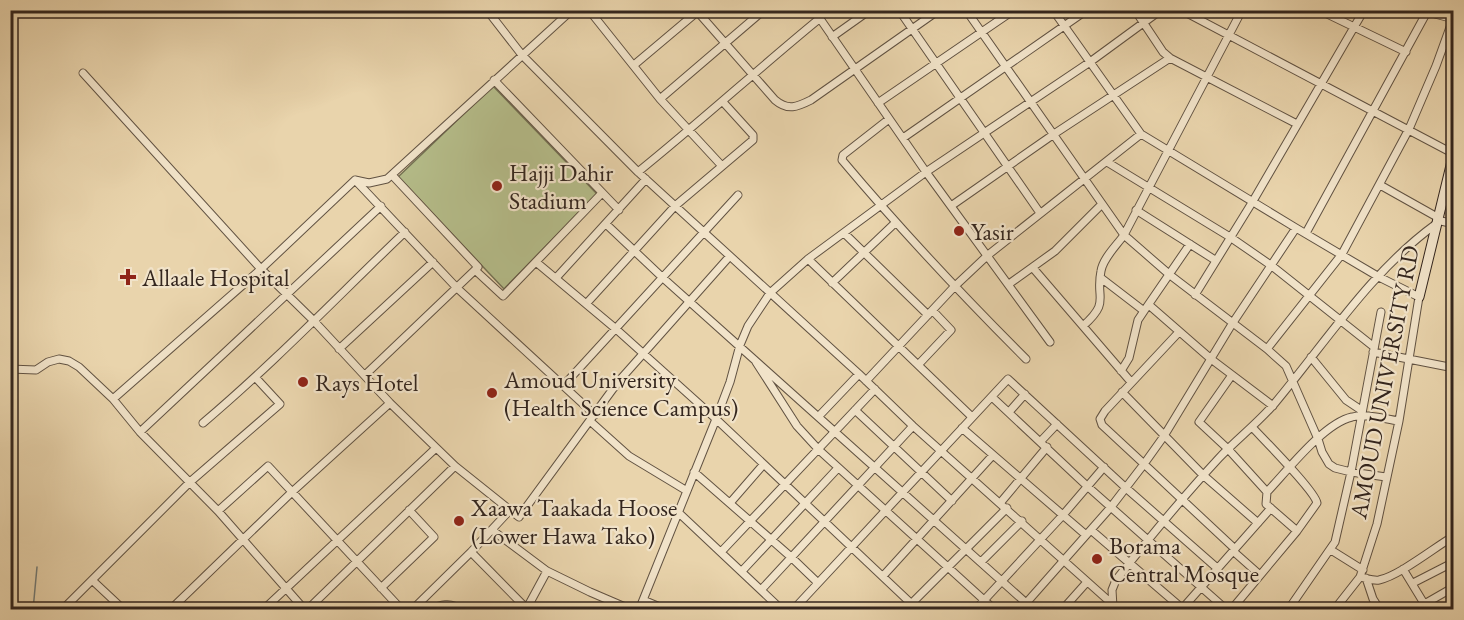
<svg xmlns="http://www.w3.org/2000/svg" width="1464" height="620" viewBox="0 0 1464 620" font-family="'EB Garamond',serif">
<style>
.green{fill:#b5bd8a;stroke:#747254;stroke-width:1.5}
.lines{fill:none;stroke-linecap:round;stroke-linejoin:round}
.stream{stroke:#727c78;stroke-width:1.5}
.street-casing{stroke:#615242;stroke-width:9}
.secondary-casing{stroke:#34261e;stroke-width:11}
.street{stroke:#f1e3c9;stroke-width:7}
.secondary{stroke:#f1e3c9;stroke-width:9}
.poi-dot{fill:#8f2418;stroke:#f1e3c9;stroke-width:2}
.labels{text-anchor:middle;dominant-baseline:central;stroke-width:4.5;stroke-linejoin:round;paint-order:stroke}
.poi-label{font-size:24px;fill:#34261e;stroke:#f1e3c9;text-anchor:start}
.street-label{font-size:24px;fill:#34261e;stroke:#f1e3c9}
</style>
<rect width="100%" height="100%" fill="#e9d4ac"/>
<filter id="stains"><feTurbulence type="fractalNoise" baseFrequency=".00333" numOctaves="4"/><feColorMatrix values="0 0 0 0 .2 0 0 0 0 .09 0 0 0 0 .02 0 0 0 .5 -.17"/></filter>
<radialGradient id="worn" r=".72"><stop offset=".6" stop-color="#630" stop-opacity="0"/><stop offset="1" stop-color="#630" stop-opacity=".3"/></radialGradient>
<!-- green -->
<path class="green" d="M493 86 597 194 504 289 398 177Z"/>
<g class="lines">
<!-- stream -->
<path class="stream" d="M33 610 37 567"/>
<!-- street casing -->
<g class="street-casing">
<path id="street" d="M487 10 522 55 638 172 859 374 913 426 1119 610
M572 10 387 179 369 183 355 180 457 288 595 415
M589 10 660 99 722 166
M696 10 775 100C788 111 797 107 811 100L939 10
M814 10 926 172 1050 342
M899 10 1040 213
M966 10 1124 235 1170 275 1267 349 1286 366 1318 439 1322 452 1329 464 1335 468 1351 472 1386 477
M1053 10 1141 134 1296 228 1379 277 1419 297 1399 421 1377 524 1360 577 1334 610
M1135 10 1163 52 1170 58 1297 124
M1181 10 1454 154
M1319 10 1406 52
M1420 10 1454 19
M832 37 870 10
M634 65 697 12
M83 73 261 269 313 320 390 403 455 466 510 510 471 552 412 610
M494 80 619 210
M660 99 764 10
M878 103 1014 10
M889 119 843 155 842 160C900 229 962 295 1026 359
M903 138 1087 10
M1107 162 1230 237 1272 266 1374 347
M638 172C700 122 758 69 819 19
M392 175 478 267 475 270
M1380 185 1437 217
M951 206 1054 134 1170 58
M1136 210 1215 260
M1437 220 1454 224
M606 224 663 278 1034 610
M844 233 928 315
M1306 233 1428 10
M808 259 972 417
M536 262 616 329 716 419 918 610
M1033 268 1131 382
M556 278 646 179
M1101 278 1144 311 1190 244
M832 283 895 223
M1009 284 1055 251 1101 205
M1195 295 1253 201 1364 10
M586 304 675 206 753 140V135L723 102
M1149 305 1211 359 1273 406
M1083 326C1111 301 1095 299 1101 271 1103 258 1117 245 1124 235L1242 10
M339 349 433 262
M1267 349 1342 254 1409 129 1436 66 1453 19
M1373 352 1454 368
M1311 357 1346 400 1361 410
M756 362 797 426 819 450 995 610
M918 365 951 330 933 311
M10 369 36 370 48 362 59 359 69 361 79 367 113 399 140 432 218 511 305 610
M1121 371 1129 358 1138 320 1144 311
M365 375 475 270 503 296 602 193
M1232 375 1199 422 1228 449 1267 492
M866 381 954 287 988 255 1141 134
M563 386 738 195
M1122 392 1203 475 1258 523
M992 397 1087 486 1227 610
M113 399 261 269 355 180
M855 410 952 501
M1009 412 1025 394
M819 416 859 374
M590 421 629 456 687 491
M203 423C274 363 338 296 405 232
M962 428 1086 535
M140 432 381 206
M1041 441 1057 424
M694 472 791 557 818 583
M1001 502 1047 447
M730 503 763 465
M510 510 519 517 618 382 729 257
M218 511 268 466 402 610
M679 513 782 610
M492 530 547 571 590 592 632 610
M1091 530 1184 610
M1297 531 1266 504 1267 492C1287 471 1324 423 1352 417 1366 413 1384 419 1399 421
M1235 549 1144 464 1164 436 1232 324 1296 228
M1331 550 1363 570
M1233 551 1260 575
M471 552 528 610
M721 552 875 389
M981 562 1022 521
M1403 569 1428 610
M742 571 838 468
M883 576 993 455
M1360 577C1366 578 1373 581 1379 580 1399 576 1435 547 1454 536
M1366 578 1373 599 1380 610
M92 580 124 610
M1413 583 1454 562
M381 588 434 537 409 510
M761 590 913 426
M643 600 667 610
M912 603 1007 508
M1113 607 1112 590 1116 580C1149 538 1183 497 1219 458 1237 439 1258 423 1275 403 1326 342 1371 271 1436 224
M527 608 547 571
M62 610 190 482 280 404 256 378
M170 610 292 492 390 403
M263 610 436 448
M307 610 455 466
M428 610C440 605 451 601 461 610
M639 610 716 419 730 382 740 345 748 326 770 293 808 259 926 172 1090 62 1161 10
M793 610 1008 379 1126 488 1217 568
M975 610 1063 515 1104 467
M1020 610 1111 507 1144 464 1102 425 1100 419 1105 411 1179 332
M1062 610 1087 582
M1181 610 1271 508
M1231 610 1297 531 1317 503C1315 491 1264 440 1252 427
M1288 610 1335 542 1351 472 1381 312
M1414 610 1454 587"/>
</g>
<!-- secondary casing -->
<g class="secondary-casing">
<path id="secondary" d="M1419 297 1454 153"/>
</g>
<!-- street -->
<use href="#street" class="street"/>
<!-- secondary -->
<use href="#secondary" class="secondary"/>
</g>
<!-- markers -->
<g class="poi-dot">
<circle cx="497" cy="186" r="6"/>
<circle cx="959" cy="231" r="6"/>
<path d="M125 268h6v6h6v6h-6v6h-6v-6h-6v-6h6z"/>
<circle cx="303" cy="382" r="6"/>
<circle cx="492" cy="393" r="6"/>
<circle cx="459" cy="521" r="6"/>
<circle cx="1097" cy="559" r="6"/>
</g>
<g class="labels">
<!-- poi labels -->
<g class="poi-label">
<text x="509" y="172">Hajji Dahir<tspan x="509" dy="28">Stadium</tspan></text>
<text x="971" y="231">Yasir</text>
<text x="142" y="277">Allaale Hospital</text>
<text x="504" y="379">Amoud University<tspan x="504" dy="28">(Health Science Campus)</tspan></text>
<text x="315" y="382">Rays Hotel</text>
<text x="471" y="507">Xaawa Taakada Hoose<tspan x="471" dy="28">(Lower Hawa Tako)</tspan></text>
<text x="1109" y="545">Borama<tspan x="1109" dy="28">Central Mosque</tspan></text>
</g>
<!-- street labels -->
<g class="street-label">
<text transform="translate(1384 382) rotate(-79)">AMOUD UNIVERSITY RD</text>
</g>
</g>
<!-- margin -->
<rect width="1464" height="620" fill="none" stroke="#e9d4ac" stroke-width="36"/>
<rect x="12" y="12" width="1440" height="596" fill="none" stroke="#34261e" stroke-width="3"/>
<rect x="18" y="18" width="1428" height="584" fill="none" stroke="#34261e" stroke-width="1.5"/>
<rect width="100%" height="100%" filter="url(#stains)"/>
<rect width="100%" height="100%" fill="url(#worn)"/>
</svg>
